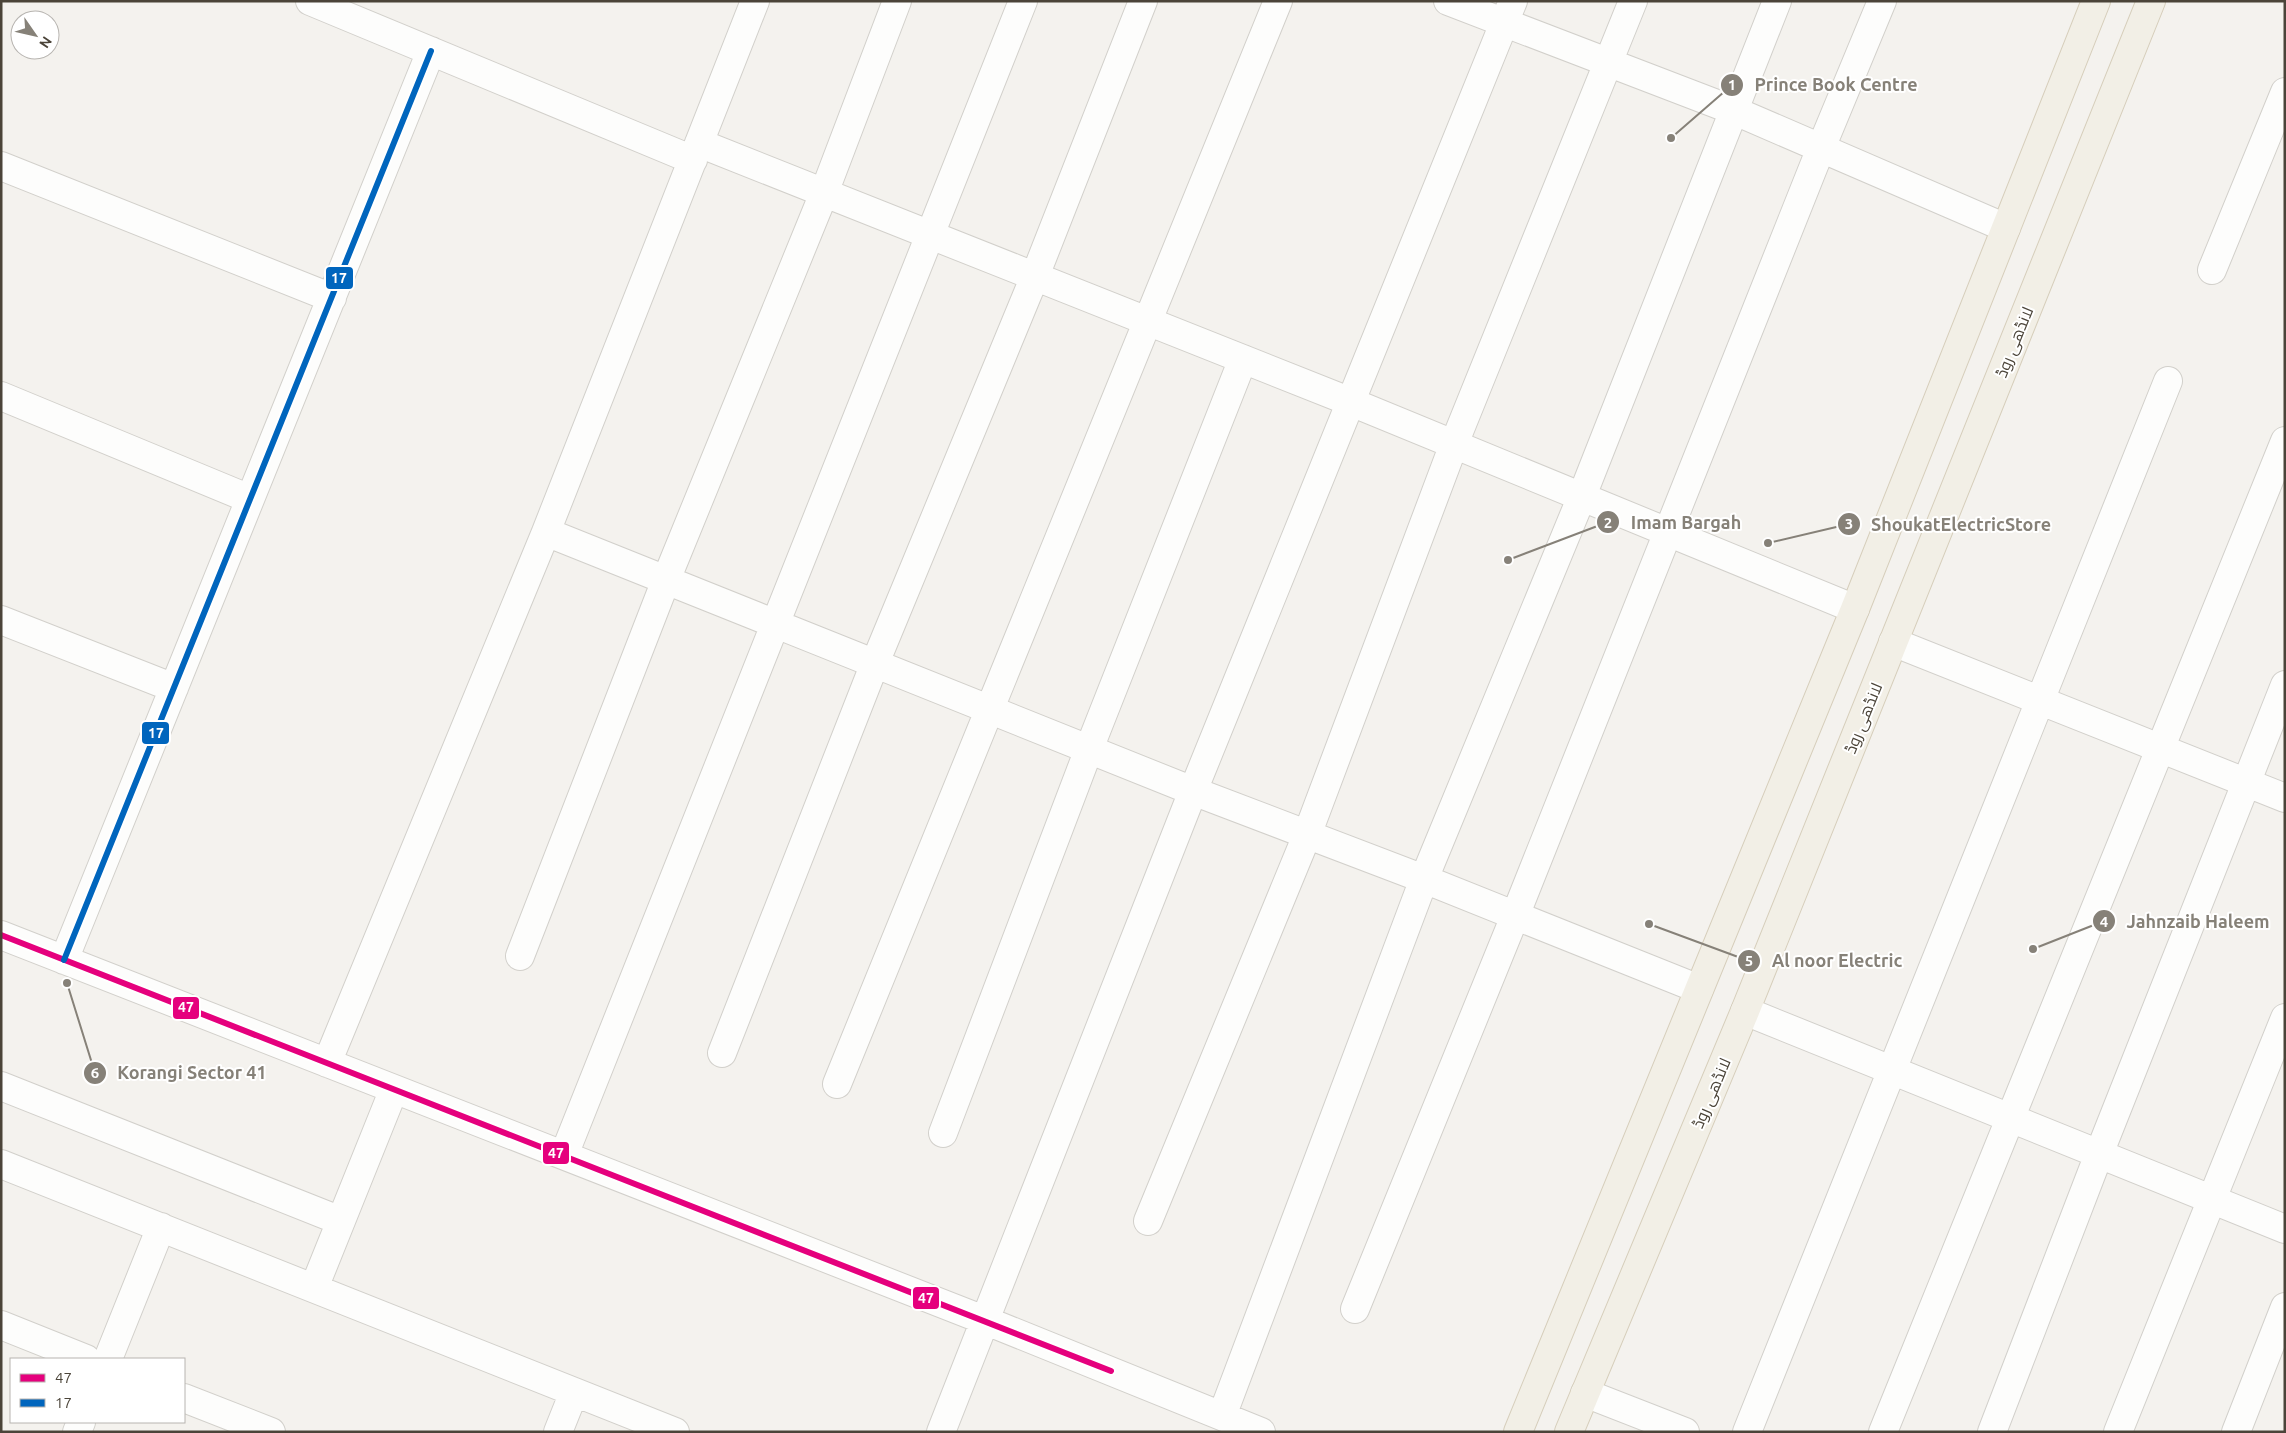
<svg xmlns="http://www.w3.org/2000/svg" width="2286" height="1433" viewBox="0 0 2286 1433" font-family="Ubuntu,Cairo,sans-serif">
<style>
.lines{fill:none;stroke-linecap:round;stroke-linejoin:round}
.minor-casing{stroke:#d2d0cb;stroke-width:30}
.major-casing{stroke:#d6cebb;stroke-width:30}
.minor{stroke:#fdfdfc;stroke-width:28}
.major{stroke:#f2efe6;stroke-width:28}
.bus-1-casing{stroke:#fff;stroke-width:10}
.bus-2-casing{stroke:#fff;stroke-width:10}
.bus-1{stroke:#e5007d;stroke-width:6}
.bus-2{stroke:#0065bd;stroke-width:6}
.labels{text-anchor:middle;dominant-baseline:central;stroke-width:4;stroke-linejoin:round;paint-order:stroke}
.street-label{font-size:16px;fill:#4b4439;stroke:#fff}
.leader{fill:none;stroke:#868178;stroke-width:2}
.callout-dot{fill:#868178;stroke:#fff;stroke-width:2}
.mark-label{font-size:15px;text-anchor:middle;font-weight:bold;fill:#fff}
.callout-label{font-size:18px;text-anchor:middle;font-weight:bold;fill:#868178;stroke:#fff;stroke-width:4;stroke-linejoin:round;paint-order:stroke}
.line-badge{stroke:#fff;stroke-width:2}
.badge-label{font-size:14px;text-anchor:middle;font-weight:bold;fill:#fff}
</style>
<rect width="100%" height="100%" fill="#f4f2ee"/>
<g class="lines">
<!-- minor casing -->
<g class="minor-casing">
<path id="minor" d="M310 1 693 160
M1448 1 1735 111 2006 228
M699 143 1351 402 1855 609
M1 166 332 298
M2212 270 2285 92
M1 396 250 499
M546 532 1193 791 1424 879 1699 989
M1 620 174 688
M1893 642 2285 798
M1 935 984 1320 1261 1432
M520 956 666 580 824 193 897 1
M64 960 431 51
M1745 1011 2285 1229
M722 1053 875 663 1035 276 1143 1
M327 1063 546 532 755 1
M837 1084 1278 1
M1 1086 341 1221
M943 1133 1089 749 1243 359
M564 1155 1023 1
M1 1164 675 1432
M1148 1221 1307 835 1454 444 1633 1
M314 1288 394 1089
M1355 1309 1515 916 1821 148 1882 1
M1 1325 86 1359
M108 1359 161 1227
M1585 1393 1685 1432
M184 1398 271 1432
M1222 1416 1424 879 1582 496 1777 1
M77 1432 81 1422
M558 1432 574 1392
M941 1432 1193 791 1513 1
M1747 1432 2168 381
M1883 1432 2285 441
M1992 1432 2099 1154 2285 685
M2118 1432 2285 1018
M2236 1432 2285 1307"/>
</g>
<!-- major casing -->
<g class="major-casing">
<path id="major" d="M1518 1432 1855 609 2096 1
M1569 1432 1745 1011 2151 1"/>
</g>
<!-- minor -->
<use href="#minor" class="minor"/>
<!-- major -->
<use href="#major" class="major"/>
<!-- bus-1 casing -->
<g class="bus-1-casing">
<path id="bus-1" d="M1 935 1111 1371"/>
</g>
<!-- bus-2 casing -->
<g class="bus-2-casing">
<path id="bus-2" d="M64 960 431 51"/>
</g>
<!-- bus-1 -->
<use href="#bus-1" class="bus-1"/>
<!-- bus-2 -->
<use href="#bus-2" class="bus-2"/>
</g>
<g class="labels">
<!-- street labels -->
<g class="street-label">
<text transform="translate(2014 342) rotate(-68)">لانڈھی روڈ</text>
<text transform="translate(1863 718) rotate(-68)">لانڈھی روڈ</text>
<text transform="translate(1711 1093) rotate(-67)">لانڈھی روڈ</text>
</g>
</g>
<!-- callouts -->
<path class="leader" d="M1671 138L1732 85M1508 560L1608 522M1768 543L1849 524M2033 949L2104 921M1649 924L1749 961M67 983L95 1073"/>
<g class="callout-dot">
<circle cx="1671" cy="138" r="5"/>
<circle cx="1508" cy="560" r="5"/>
<circle cx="1768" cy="543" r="5"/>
<circle cx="2033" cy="949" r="5"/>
<circle cx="1649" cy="924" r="5"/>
<circle cx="67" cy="983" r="5"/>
<circle cx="1732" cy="85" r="12"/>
<circle cx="1608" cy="522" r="12"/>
<circle cx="1849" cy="524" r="12"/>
<circle cx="2104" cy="921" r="12"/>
<circle cx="1749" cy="961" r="12"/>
<circle cx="95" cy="1073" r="12"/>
</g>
<g class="mark-label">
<text x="1732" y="90">1</text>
<text x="1608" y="528">2</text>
<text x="1849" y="529">3</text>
<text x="2104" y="927">4</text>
<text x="1749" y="966">5</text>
<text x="95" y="1078">6</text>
</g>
<g class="callout-label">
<text x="1836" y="91">Prince Book Centre</text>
<text x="1686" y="529">Imam Bargah</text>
<text x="1961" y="531">ShoukatElectricStore</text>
<text x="2198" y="928">Jahnzaib Haleem</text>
<text x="1837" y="967">Al noor Electric</text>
<text x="192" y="1079">Korangi Sector 41</text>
</g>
<g class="line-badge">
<rect x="325" y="266" width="29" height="24" rx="5" fill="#0065bd"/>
<rect x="141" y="721" width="29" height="24" rx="5" fill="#0065bd"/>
<rect x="172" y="996" width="28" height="24" rx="5" fill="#e5007d"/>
<rect x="542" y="1141" width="28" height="24" rx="5" fill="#e5007d"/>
<rect x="912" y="1286" width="28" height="24" rx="5" fill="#e5007d"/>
</g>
<g class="badge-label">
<text x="339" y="283">17</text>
<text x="156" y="738">17</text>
<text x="186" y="1012">47</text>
<text x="556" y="1158">47</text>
<text x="926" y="1303">47</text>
</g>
<!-- border -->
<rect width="2286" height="1433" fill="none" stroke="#4b4439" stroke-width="5"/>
<!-- legend -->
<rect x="10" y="1358" width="175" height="65" fill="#ffffff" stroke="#b7b4b0"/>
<rect x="20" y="1374" width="25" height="8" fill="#e5007d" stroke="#b7b4b0"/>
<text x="55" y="1383" font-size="15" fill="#4b4439">47</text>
<rect x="20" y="1399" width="25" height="8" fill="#0065bd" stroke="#b7b4b0"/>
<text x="55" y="1408" font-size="15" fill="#4b4439">17</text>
<!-- north arrow -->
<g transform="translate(35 35) rotate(124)"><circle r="24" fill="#ffffff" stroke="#b7b4b0"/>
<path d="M0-4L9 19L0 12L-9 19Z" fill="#868178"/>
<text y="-8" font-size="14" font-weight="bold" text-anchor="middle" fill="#4b4439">N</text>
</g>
</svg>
